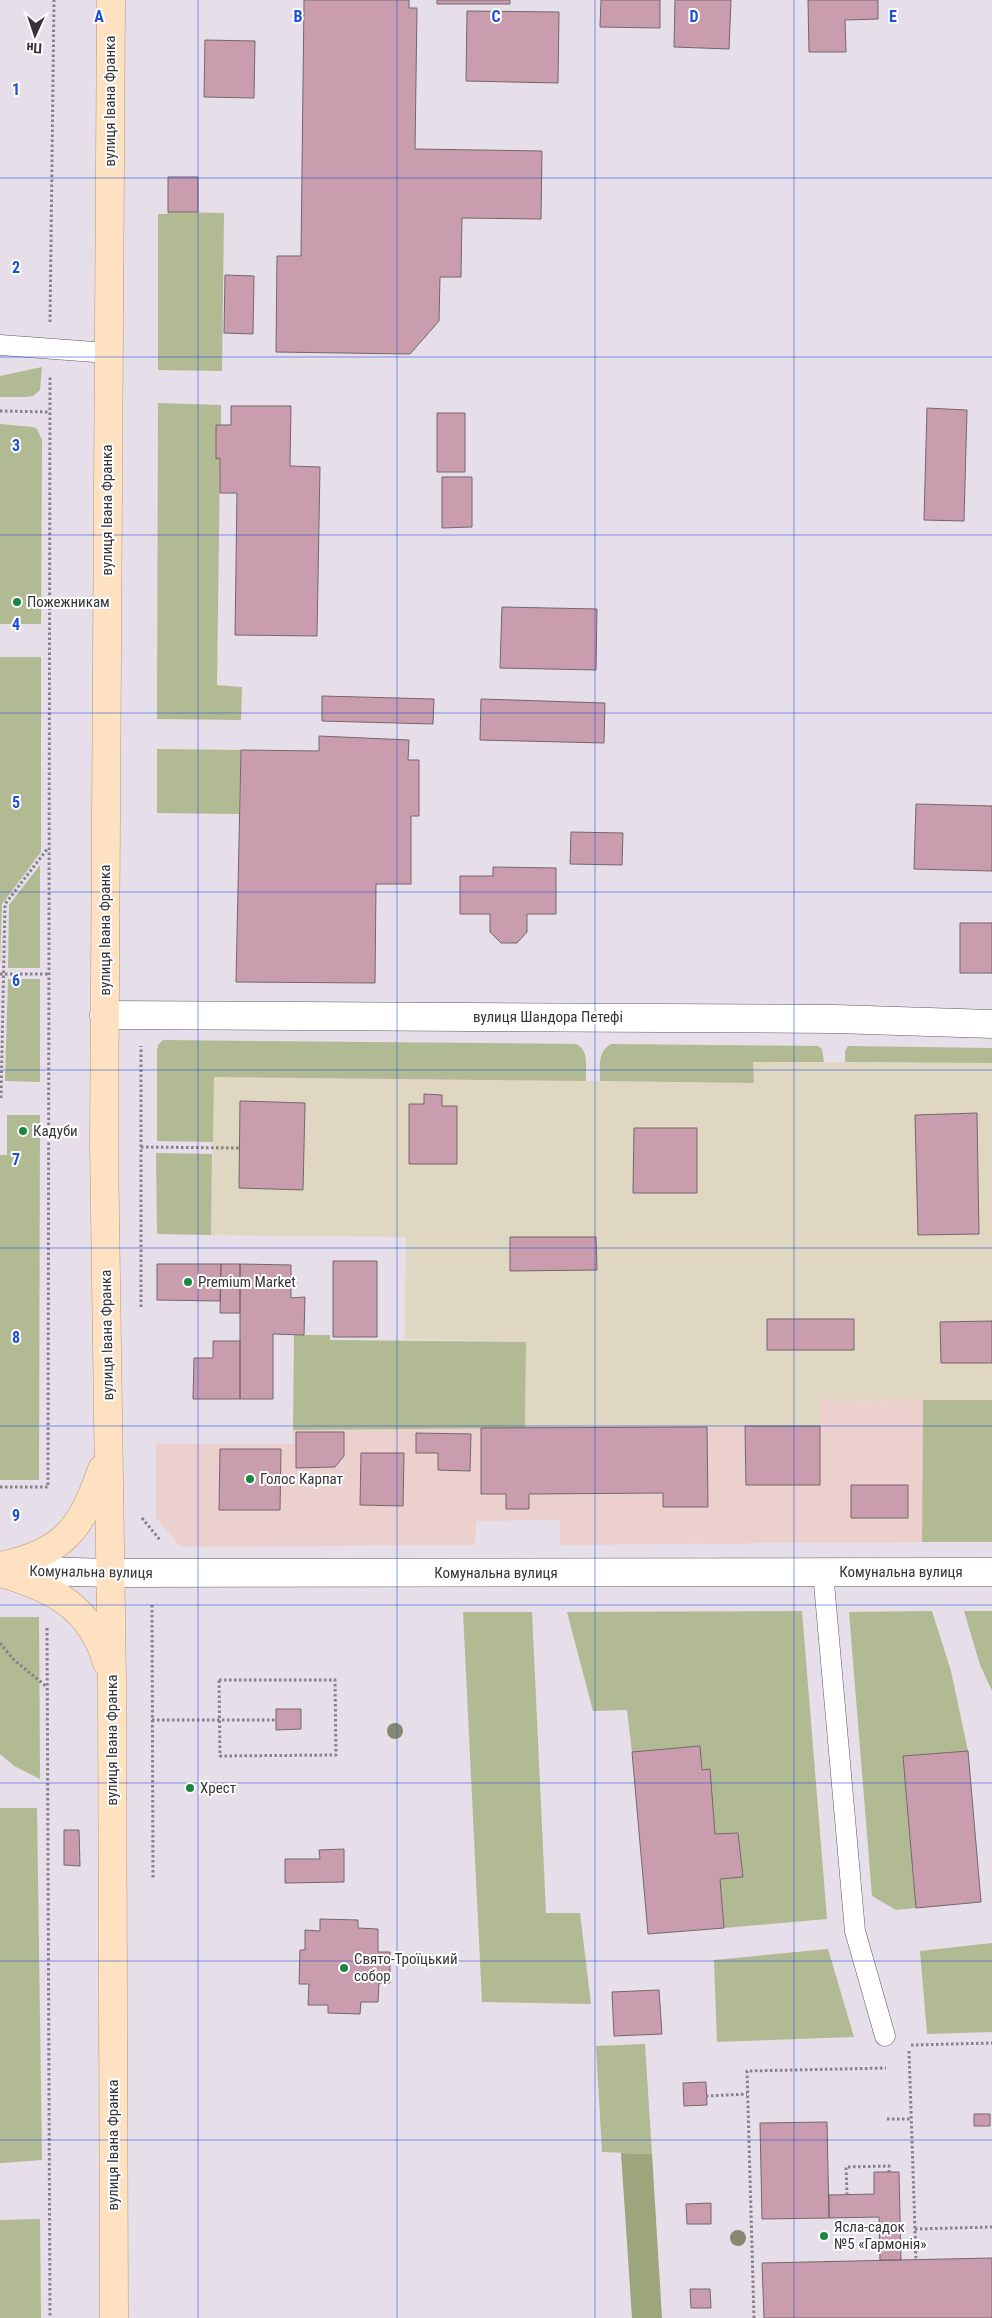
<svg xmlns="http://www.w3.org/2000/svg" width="992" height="2318" viewBox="0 0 992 2318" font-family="'Roboto Condensed',sans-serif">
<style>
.commercial{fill:#ebd0ce}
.medical{fill:#e0d7c2}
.green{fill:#b1ba92}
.forest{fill:#9ca57c}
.building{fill:#ca9dae;stroke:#73676b}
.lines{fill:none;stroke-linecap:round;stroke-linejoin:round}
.lane-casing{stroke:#5f5962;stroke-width:21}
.street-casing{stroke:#5f5962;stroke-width:29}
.secondary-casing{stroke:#5f5962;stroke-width:29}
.primary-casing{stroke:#b79776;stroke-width:29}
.path{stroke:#878189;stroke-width:3;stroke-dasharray:2.5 2.5;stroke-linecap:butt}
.lane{stroke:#fff;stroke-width:20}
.street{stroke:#fff;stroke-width:28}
.secondary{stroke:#fff;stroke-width:28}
.primary{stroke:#fde1c1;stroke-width:28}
.tree{fill:#878872}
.grid{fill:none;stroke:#1d4ed8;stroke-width:1;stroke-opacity:0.55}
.poi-dot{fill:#19883f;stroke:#fff;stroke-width:2}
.labels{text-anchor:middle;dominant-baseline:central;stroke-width:4;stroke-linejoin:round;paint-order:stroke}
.street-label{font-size:15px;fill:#373439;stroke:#fff}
.poi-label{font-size:15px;fill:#373439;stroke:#fff;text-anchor:start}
.grid-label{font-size:16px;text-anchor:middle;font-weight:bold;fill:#1d4ed8;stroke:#fff;stroke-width:4;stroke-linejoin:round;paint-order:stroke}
</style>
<rect width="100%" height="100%" fill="#e6dee9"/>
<!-- commercial -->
<path class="commercial" d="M923 1400 922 1542 560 1545V1520L476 1521 475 1545 181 1547 156 1518V1444H293V1430L819 1426V1401Z"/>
<!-- medical -->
<path class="medical" d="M753 1062 992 1063V1400L820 1401V1426L525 1428 526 1342 405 1339 406 1237 211 1235 214 1077 753 1083Z"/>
<!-- green -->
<path class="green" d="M168 212 224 213 222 371 158 370V214H167Z
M42 367 40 390 33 396 26 397H0V376Z
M158 403 221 405V425H216V458H220L217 685 242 687 241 720 157 719Z
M0 424 33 427 37 429 42 440 41 624H0Z
M0 657H41V852L2 904 0 966Z
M157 749 241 750 239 814 157 813Z
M40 865V968H8L9 905Z
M8 979H40V1082L5 1081Z
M163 1040 576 1044C590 1050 585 1069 586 1081L214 1077 213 1142 157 1141V1052L158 1045Z
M611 1044 818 1046 822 1049 824 1062H753L754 1083 600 1081C600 1067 597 1052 611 1044Z
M848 1046 992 1048V1063L845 1062V1051Z
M7 1115H40L39 1480H0V1155H7Z
M156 1153 212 1154 211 1235 157 1234Z
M294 1335H330V1340L526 1342 525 1428 293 1430Z
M923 1400H992V1542H922Z
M802 1611 827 1919 724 1928 720 1879 743 1877 738 1833 715 1834 709 1769 702 1770 700 1746 632 1752 627 1710 593 1711 567 1612Z
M932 1611 951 1671 968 1751 903 1756 916 1908 896 1910 872 1896 849 1612Z
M964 1611H992V1691L980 1665Z
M463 1612H532L546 1913H580L591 2004 482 2002Z
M0 1617H39L40 1779 14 1766 0 1754Z
M0 1808H37L42 2160 2 2163H0Z
M992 1943V2032L927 2034 920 1951Z
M828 1949 854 2037 717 2042 714 1960Z
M645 2044 652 2154 602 2152 596 2046Z
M40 2219 41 2318H0V2220Z"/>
<!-- forest -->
<path class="forest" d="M621 2153 652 2154 662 2318H632Z"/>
<!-- building -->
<path class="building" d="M304 0H409V8H417L415 149 542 151 541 219 462 218 461 277H440L439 321 410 354 276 352 277 256H301Z
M437 0H510V4H437Z
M601 0H660V28L600 27Z
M675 0H731L729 49 674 47Z
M808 0H878V19L845 20 846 52H809Z
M467 11 559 12 558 83 466 81Z
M205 40 255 41 254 98 204 97Z
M168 177H198V212H168Z
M225 275 254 276 253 334 224 333Z
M231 406H291L290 466 320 467 317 636 235 635 237 493H220V458L216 459V425H231Z
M927 408 967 410 964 521 924 520Z
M437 413H465V472H437Z
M442 477H472V527L442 528Z
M502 607 597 609 596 670 500 668Z
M322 696 434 699 433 724 322 721Z
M481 699 605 703 604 743 480 740Z
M319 736 409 740 408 760H419V816H411V884H376L375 983 236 982 241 750 319 751Z
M916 804 992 806V871L914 869Z
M571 832 623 833 622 865 570 864Z
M493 867 556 868V914H527V932L517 943H501L490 932V914H460V876H493Z
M960 923H992V973H960Z
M424 1094 442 1095V1106H457V1164H409V1104H424Z
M240 1101 305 1103 303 1190 239 1188Z
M977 1113 979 1234 918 1235 915 1115Z
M634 1128H697V1193H633Z
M510 1237H596L597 1270 510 1271Z
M333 1261H377V1337H333Z
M157 1264H221L220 1301 157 1300Z
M221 1264H240V1313H220Z
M240 1264 291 1265V1298L305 1297 304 1335 273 1334V1399H240Z
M767 1319H854V1350H767Z
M992 1321V1363H941L940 1322Z
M213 1341H240V1399H193L194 1358H213Z
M745 1426H820V1485H746Z
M707 1427 708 1507H663V1493L529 1494V1509H506V1494H481V1428Z
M296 1432H344V1456L335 1467 296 1468Z
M416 1433 471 1434 470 1471 438 1470V1453H416Z
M220 1449H281L280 1510H219Z
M361 1453H404L403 1506 360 1505Z
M851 1485H908V1518H851Z
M276 1709H301V1729L276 1730Z
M700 1746 702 1770 710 1769 715 1834 738 1833 743 1877 720 1879 724 1928 648 1934 632 1752Z
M968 1751 981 1902 916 1908 903 1756Z
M64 1830H79L80 1866 64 1865Z
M344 1849V1882L285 1883V1859H320L319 1850Z
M320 1919 358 1920V1928L378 1929V1952H390V1983H379L378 2002H361L360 2014 328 2013V2005H308L309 1984H299L300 1950H305V1930L320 1931Z
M659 1990 662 2034 614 2036 612 1992Z
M706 2082 707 2105 684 2106 683 2083Z
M974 2114H990V2126H974Z
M827 2122 829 2218 762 2219 760 2123Z
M874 2172H899L901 2260H880L879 2217 829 2218V2195L874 2194Z
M711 2203V2224H687L686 2204Z
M992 2258V2318H764L762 2263Z
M690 2289H710L711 2308H691Z"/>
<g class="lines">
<!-- lane casing -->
<g class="lane-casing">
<path id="lane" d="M0 345 108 353
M823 1572 855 1931 885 2036"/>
</g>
<!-- street casing -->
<g class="street-casing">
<path id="street" d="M104 1015 835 1019 992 1024"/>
</g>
<!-- secondary casing -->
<g class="secondary-casing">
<path id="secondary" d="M1 1570 110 1573 992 1572"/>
</g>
<!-- primary casing -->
<g class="primary-casing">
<path id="primary" d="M111 0 104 1146 112 1681 114 2318
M0 1566C65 1552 81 1529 102 1469
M0 1573C52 1587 92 1608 107 1663"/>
</g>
<!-- path -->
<path class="path" d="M50 322 54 0
M0 411 50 412
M0 974H49
M1 1098 5 904 48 848
M141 1147 239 1148
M141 1307V1046
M0 1487H48L50 376
M142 1518 160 1540
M152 1605 153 1879
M47 1628 50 2318
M0 1643 13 1659 47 1687
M219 1680H335L336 1755 220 1756Z
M152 1720H276
M911 2045 992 2043
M909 2051 916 2260
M706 2096 747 2094
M887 2119H911
M847 2195 846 2167 889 2166V2172
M915 2229 992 2227
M754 2318 747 2071 886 2068"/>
<!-- lane -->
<use href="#lane" class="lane"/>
<!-- street -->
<use href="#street" class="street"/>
<!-- secondary -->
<use href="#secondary" class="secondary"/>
<!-- primary -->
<use href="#primary" class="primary"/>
</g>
<!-- trees -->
<g class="tree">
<circle cx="395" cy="1731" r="8"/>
<circle cx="738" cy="2238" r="8"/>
</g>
<!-- grid -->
<path class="grid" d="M198 0V2318M397 0V2318M595 0V2318M794 0V2318M0 178H992M0 357H992M0 535H992M0 713H992M0 892H992M0 1070H992M0 1248H992M0 1426H992M0 1605H992M0 1783H992M0 1961H992M0 2140H992"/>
<!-- markers -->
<g class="poi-dot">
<circle cx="17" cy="602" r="5"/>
<circle cx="23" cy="1131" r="5"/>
<circle cx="188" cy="1282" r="5"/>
<circle cx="250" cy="1479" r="5"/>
<circle cx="190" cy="1788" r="5"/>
<circle cx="344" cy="1968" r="5"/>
<circle cx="824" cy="2236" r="5"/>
</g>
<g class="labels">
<!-- street labels -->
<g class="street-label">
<text transform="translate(110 101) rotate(-90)">вулиця Івана Франка</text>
<text transform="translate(107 510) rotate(-90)">вулиця Івана Франка</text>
<text transform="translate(105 930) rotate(-90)">вулиця Івана Франка</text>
<text x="548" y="1017">вулиця Шандора Петефі</text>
<text transform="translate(107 1335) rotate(-91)">вулиця Івана Франка</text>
<text transform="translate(91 1572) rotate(1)">Комунальна вулиця</text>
<text x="901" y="1572">Комунальна вулиця</text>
<text x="496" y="1573">Комунальна вулиця</text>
<text transform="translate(112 1740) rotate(-90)">вулиця Івана Франка</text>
<text transform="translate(113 2145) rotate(-90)">вулиця Івана Франка</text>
</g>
<!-- poi labels -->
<g class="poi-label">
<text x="27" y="602">Пожежникам</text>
<text x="33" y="1131">Кадуби</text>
<text x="198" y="1282">Premium Market</text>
<text x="260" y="1479">Голос Карпат</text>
<text x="200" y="1788">Хрест</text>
<text x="354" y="1959">Свято-Троїцький<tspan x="354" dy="17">собор</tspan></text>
<text x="834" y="2227">Ясла-садок<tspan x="834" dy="17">№5 «Гармонія»</tspan></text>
</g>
</g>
<g class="grid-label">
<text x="99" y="22">A</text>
<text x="298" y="22">B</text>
<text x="496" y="22">C</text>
<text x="694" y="22">D</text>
<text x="893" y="22">E</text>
<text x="16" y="95">1</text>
<text x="16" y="273">2</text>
<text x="16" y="451">3</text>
<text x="16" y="630">4</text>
<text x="16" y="808">5</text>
<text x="16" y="986">6</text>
<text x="16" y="1165">7</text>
<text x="16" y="1343">8</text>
<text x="16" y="1521">9</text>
</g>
<!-- north arrow -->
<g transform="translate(35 35) rotate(183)" stroke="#ffffff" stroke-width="4" paint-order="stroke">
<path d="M0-4L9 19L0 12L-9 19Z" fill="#373439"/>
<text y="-8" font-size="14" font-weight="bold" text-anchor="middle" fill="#373439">Пн</text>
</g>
</svg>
